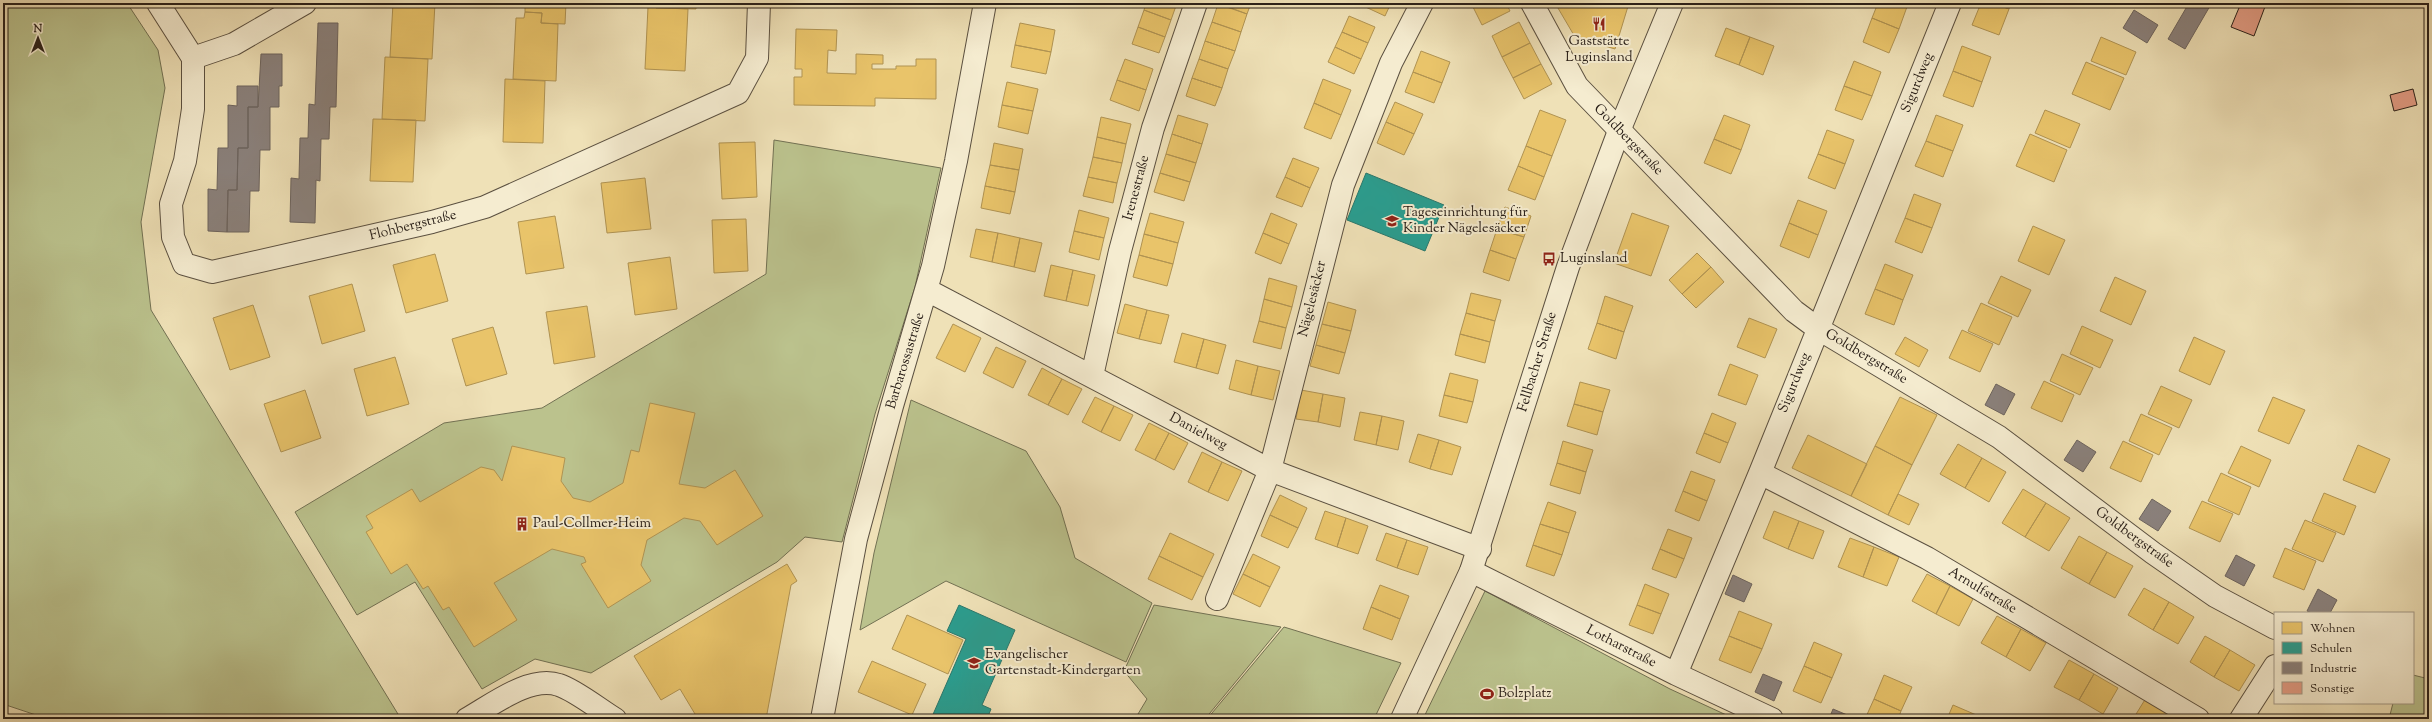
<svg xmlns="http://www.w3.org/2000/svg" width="2432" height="722" viewBox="0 0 2432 722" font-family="'Sorts Mill Goudy',serif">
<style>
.green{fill:#bbc28d;stroke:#727153}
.homes{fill:#e9c46a;stroke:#b09352}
.schools{fill:#2a9d8f;stroke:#2a786c}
.industry{fill:#8a817c;stroke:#6d645e}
.building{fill:#e49d85;stroke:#2a2019}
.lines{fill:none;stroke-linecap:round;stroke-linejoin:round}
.minor-casing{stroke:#5b5040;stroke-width:24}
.tertiary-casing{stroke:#5b5040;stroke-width:24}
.minor{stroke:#f5ecd0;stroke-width:22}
.tertiary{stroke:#f5ecd0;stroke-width:22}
.labels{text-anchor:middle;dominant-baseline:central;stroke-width:4;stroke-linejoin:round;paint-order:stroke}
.poi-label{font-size:14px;fill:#2a2019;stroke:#f5ecd0;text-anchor:start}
.street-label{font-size:14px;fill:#2a2019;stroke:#f5ecd0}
</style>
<rect width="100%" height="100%" fill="#efe1b7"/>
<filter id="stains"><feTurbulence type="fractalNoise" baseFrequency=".005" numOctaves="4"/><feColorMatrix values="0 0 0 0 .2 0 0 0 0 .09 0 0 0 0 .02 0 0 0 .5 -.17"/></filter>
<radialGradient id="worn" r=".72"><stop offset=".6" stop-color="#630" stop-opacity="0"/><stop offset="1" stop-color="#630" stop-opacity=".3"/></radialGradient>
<!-- green -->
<path class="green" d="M3 3H127L158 50 165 88 141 222 151 310 401 719H48L3 704Z
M774 140 941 168 915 287 875 414 842 542 805 537 777 562 591 673 535 659 482 689 415 582 357 615 295 512 444 423 542 408 766 274Z
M911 400 1026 451 1060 507 1075 558 1152 603 1126 662 946 581 860 630 874 553Z
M1485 591 1670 689 1735 719H1423Z
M1154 605 1281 627 1205 719H1135L1147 699 1124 671Z
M1284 627 1401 663 1374 719H1207Z
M2413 675 2429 679V719H2389L2393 703H2413Z"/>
<!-- homes -->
<path class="homes" d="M393 3H435L432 59 390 57Z
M525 3H566L565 24 541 23 542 13 525 12Z
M656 3H696V9L656 8Z
M1146 3H1177L1171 20 1144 10Z
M1218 3H1251L1247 14Z
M1357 3H1391L1385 16Z
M1471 3H1506L1510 11 1482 25Z
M1555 3H1629L1615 49 1575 37Z
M1878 3 1908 4 1899 29 1872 18Z
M1981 3H1993L2009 9 1999 35 1972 25Z
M1993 3H2011L2009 9Z
M1218 4 1247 14 1241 32 1212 22Z
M648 7 688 9 685 71 645 69Z
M1144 10 1171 20 1165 37 1138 27Z
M525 12 542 13 541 23 558 24 556 81 513 79 516 18H524Z
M1349 16 1375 27 1368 43 1342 32Z
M1872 18 1899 29 1889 53 1863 42Z
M1212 22 1241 32 1235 51 1205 41Z
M1519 22 1530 43 1502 57 1492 36Z
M1020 23 1055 30 1051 52 1015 45Z
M1138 27 1165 37 1159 53 1132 44Z
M1726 28 1750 37 1739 65 1715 56Z
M796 29 837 30 836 51 828 50 827 73 856 74V54L883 55V64H872V69H896V66H916V59H936V99L875 98V106L794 105V77H802V69H795Z
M1342 32 1368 43 1361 59 1335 47Z
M1750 37 1774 46 1763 75 1739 65Z
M2101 37 2136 52 2126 75 2091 61Z
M1205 41 1235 51 1228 69 1199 59Z
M1530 43 1541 64 1513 78 1502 57Z
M1015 45 1051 52 1046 74 1011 67Z
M1962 46 1991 57 1982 82 1953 71Z
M1335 47 1361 59 1354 74 1328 62Z
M1421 51 1450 62 1442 83 1413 72Z
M385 57 428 59 425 121 382 119Z
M1125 59 1153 69 1146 90 1117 80Z
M1199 59 1228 69 1222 88 1192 78Z
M1854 61 1881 72 1872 96 1844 86Z
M2086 62 2124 78 2110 110 2072 94Z
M1541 64 1552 84 1524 99 1513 78Z
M1953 71 1982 82 1973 107 1943 96Z
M1413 72 1442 83 1434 103 1405 92Z
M1192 78 1222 88 1215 106 1186 96Z
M505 79 545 81 543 143 503 142Z
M1323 79 1351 90 1341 115 1314 103Z
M1117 80 1146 90 1139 111 1110 100Z
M1007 82 1038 89 1033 111 1002 105Z
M1844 86 1872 96 1862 120 1835 110Z
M1395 102 1423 114 1414 134 1386 122Z
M1314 103 1341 115 1331 139 1304 128Z
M1002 105 1033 111 1028 134 998 127Z
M1540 110 1566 120 1552 156 1526 146Z
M2045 110 2080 124 2070 148 2035 133Z
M1178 115 1208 124 1202 144 1172 134Z
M1724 115 1750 125 1741 150 1714 139Z
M1936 115 1963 125 1953 151 1926 141Z
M1101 117 1131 124 1126 144 1097 137Z
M373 119 416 120 413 182 370 181Z
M1386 122 1414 134 1404 155 1377 143Z
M1827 130 1854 140 1845 164 1818 154Z
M1172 134 1202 144 1196 163 1166 154Z
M2030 134 2067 150 2054 182 2016 166Z
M1097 137 1126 144 1122 163 1093 157Z
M1714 139 1741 150 1731 174 1704 163Z
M1926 141 1953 151 1943 177 1915 166Z
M755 142 757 197 722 199 719 143Z
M994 143 1023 149 1019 170 990 165Z
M1526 146 1552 156 1544 177 1518 166Z
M1166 154 1196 163 1190 182 1160 173Z
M1818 154 1845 164 1835 189 1808 178Z
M1093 157 1122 163 1117 183 1088 177Z
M1293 158 1319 168 1310 188 1285 177Z
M990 165 1019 170 1015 192 985 186Z
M1518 166 1544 177 1535 200 1508 190Z
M1160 173 1190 182 1184 201 1154 192Z
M1088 177 1117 183 1113 203 1083 196Z
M1285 177 1310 188 1302 207 1276 197Z
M645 178 651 229 607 233 601 183Z
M985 186 1015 192 1010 214 981 208Z
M1914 194 1941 204 1932 228 1905 218Z
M1798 200 1827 211 1818 235 1789 223Z
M1505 207 1531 216 1524 237 1497 229Z
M1079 210 1109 218 1104 238 1074 231Z
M1150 213 1184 222 1178 243 1144 234Z
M1271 213 1297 224 1289 244 1263 233Z
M1632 213 1669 226 1651 276 1614 263Z
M555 216 564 268 526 274 518 222Z
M1905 218 1932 228 1922 253 1895 242Z
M746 219 748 271 714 273 712 220Z
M1789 223 1818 235 1809 258 1780 246Z
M2033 226 2065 240 2049 275 2018 261Z
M976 229 998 233 992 262 970 257Z
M1497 229 1524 237 1516 259 1490 250Z
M1074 231 1104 238 1099 260 1069 252Z
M998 233 1020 238 1014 267 992 262Z
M1263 233 1289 244 1281 264 1255 253Z
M1144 234 1178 243 1173 264 1139 255Z
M1020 238 1042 243 1035 272 1014 267Z
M1490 250 1516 259 1509 281 1483 272Z
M1697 253 1711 267 1682 294 1669 280Z
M435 254 448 301 406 313 393 265Z
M1139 255 1173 264 1167 286 1133 277Z
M670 257 677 309 635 315 628 263Z
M1885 264 1913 275 1903 300 1875 289Z
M1051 265 1073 270 1066 301 1044 296Z
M1711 267 1724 282 1696 308 1682 294Z
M1073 270 1095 275 1088 306 1066 301Z
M2001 276 2031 290 2018 317 1988 303Z
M2115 277 2146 291 2131 325 2100 311Z
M1269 278 1297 286 1292 307 1264 299Z
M352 284 365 331 322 344 309 296Z
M1875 289 1903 300 1894 325 1865 314Z
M1471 293 1501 300 1495 321 1466 313Z
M1605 296 1633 306 1624 332 1597 323Z
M1264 299 1292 307 1286 328 1259 321Z
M1328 302 1356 310 1351 331 1322 324Z
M1981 303 2012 317 1999 345 1968 331Z
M1125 304 1147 310 1139 339 1117 333Z
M253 305 270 357 230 370 213 318Z
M587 306 595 357 554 364 546 312Z
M1147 310 1169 315 1161 344 1139 339Z
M1466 313 1495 321 1490 342 1460 334Z
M1749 318 1777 329 1765 358 1737 347Z
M1259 321 1286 328 1281 349 1253 342Z
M1597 323 1624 332 1616 359 1588 349Z
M953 324 981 338 965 372 936 358Z
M1322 324 1351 331 1345 353 1316 345Z
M2082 326 2113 340 2100 368 2070 354Z
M493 327 507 374 466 386 452 339Z
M1962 330 1993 344 1980 372 1949 358Z
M1182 333 1204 339 1196 368 1174 362Z
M1460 334 1490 342 1485 363 1455 355Z
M1905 337 1928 350 1919 367 1895 354Z
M2194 337 2225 351 2210 385 2179 371Z
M1204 339 1226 345 1218 374 1196 368Z
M1316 345 1345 353 1339 374 1310 366Z
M996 347 1026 361 1013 388 983 373Z
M2062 354 2093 368 2080 395 2050 381Z
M395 357 409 404 367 416 354 369Z
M1236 360 1258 366 1251 395 1229 389Z
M1730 364 1758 375 1746 405 1718 395Z
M1258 366 1280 371 1273 400 1251 395Z
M1042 368 1062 379 1048 405 1028 395Z
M1450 373 1478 380 1473 402 1444 395Z
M1062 379 1082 389 1068 415 1048 405Z
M2044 381 2074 395 2062 422 2031 408Z
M1580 382 1610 390 1603 412 1574 404Z
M2161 386 2192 400 2179 428 2148 414Z
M305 390 321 438 281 452 264 404Z
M1301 390 1323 394 1318 422 1296 419Z
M1323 394 1345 398 1340 427 1318 422Z
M1444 395 1473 402 1467 423 1439 416Z
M1095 397 1114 406 1101 432 1082 422Z
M1900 397 1937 415 1912 465 1875 446Z
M2273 397 2305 410 2289 444 2258 431Z
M650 403 695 413 679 484 705 488 735 470 763 516 717 545 700 521 684 518 647 540 641 565 651 581 608 608 581 564 586 562 584 557 552 549 494 583 517 620 474 647 449 607 443 610 428 586 423 589 407 564 391 574 366 532 373 528 366 516 412 489 420 502 481 467 494 470 502 481 512 446 565 458 561 481 573 498 590 502 623 483 631 450 639 452Z
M1574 404 1603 412 1597 435 1567 426Z
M1114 406 1133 415 1120 441 1101 432Z
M1360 412 1382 416 1376 445 1354 440Z
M1712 413 1736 423 1728 443 1704 433Z
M2141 414 2172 428 2159 455 2129 441Z
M1382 416 1404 421 1398 450 1376 445Z
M1149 423 1169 433 1155 460 1135 450Z
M1169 433 1188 443 1174 470 1155 460Z
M1704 433 1728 443 1720 463 1696 453Z
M1418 434 1439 440 1430 469 1409 462Z
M1808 435 1867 464 1851 496 1792 468Z
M1439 440 1461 447 1452 475 1430 469Z
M1563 441 1593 450 1586 472 1557 463Z
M2123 441 2153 455 2141 482 2110 468Z
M1958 444 1982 458 1965 488 1940 474Z
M2358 445 2390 459 2375 493 2343 480Z
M1875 446 1912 465 1888 515 1851 496Z
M2241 446 2271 460 2259 487 2228 473Z
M1202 452 1222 462 1208 492 1188 482Z
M1982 458 2006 472 1989 502 1965 488Z
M1222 462 1242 471 1228 501 1208 492Z
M1557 463 1586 472 1580 494 1550 485Z
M1691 471 1715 480 1707 501 1683 491Z
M2221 473 2251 487 2239 515 2208 501Z
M2023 489 2046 503 2025 537 2002 523Z
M1683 491 1707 501 1699 521 1675 511Z
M2324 493 2356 506 2344 535 2312 521Z
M1898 494 1919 504 1909 525 1888 515Z
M1280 495 1307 508 1298 528 1270 515Z
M2202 501 2233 514 2220 542 2189 528Z
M1548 502 1576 512 1569 533 1540 524Z
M2046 503 2070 518 2049 551 2025 537Z
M1325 511 1346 518 1337 547 1315 539Z
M1774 511 1799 521 1788 549 1763 538Z
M1270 515 1298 528 1288 548 1261 536Z
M1346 518 1368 526 1358 554 1337 547Z
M2305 520 2336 533 2323 562 2292 549Z
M1799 521 1824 531 1813 559 1788 549Z
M1540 524 1569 533 1562 555 1533 545Z
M1668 529 1692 538 1684 559 1660 549Z
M1170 533 1214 554 1203 577 1159 556Z
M1386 533 1407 540 1397 568 1376 560Z
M2079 536 2107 552 2089 584 2061 568Z
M1850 538 1874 547 1863 577 1838 567Z
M1407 540 1428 547 1418 575 1397 568Z
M1533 545 1562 555 1554 576 1526 566Z
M1874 547 1899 557 1887 586 1863 577Z
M2285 548 2316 561 2304 590 2273 577Z
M1660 549 1684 559 1676 578 1652 569Z
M2107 552 2133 566 2115 598 2089 584Z
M1253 554 1280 567 1270 587 1243 574Z
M1159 556 1203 577 1192 600 1148 579Z
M787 564 797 581 791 585 766 719H698L680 689 661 700 634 656Z
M1243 574 1270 587 1260 607 1233 594Z
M1927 574 1950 586 1936 614 1912 601Z
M1645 584 1669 594 1661 614 1637 605Z
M1380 585 1409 596 1400 619 1371 607Z
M1950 586 1973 599 1959 626 1936 614Z
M2144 588 2169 602 2153 630 2128 615Z
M2169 602 2194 617 2178 644 2153 630Z
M1637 605 1661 614 1653 634 1629 625Z
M1371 607 1400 619 1392 640 1363 629Z
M1739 611 1772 624 1762 649 1729 636Z
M907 615 963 640 948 674 892 649Z
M1997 616 2021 629 2006 657 1981 643Z
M2021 629 2046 643 2030 671 2006 657Z
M1729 636 1762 649 1751 673 1719 660Z
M2205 636 2230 650 2214 677 2190 662Z
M1814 642 1842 654 1832 678 1804 666Z
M2230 650 2255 665 2239 691 2214 677Z
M2069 660 2094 674 2079 700 2054 687Z
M872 661 926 684 912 715 858 692Z
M1804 666 1832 678 1821 703 1793 691Z
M2094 674 2118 688 2103 714 2079 700Z
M1884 675 1912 687 1901 711 1874 699Z
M2146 698 2172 713 2169 719H2133Z
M1874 699 1901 711 1898 719H1865Z
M1953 705 1981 717 1980 719H1947Z"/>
<!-- schools -->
<path class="schools" d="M1366 173 1444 205 1425 251 1347 220Z
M959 605 1015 630 982 705 991 709 987 719H931L966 639 947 631Z"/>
<!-- industry -->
<path class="industry" d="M2189 3H2206L2210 6 2185 49 2168 39Z
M2134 10 2158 25 2147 43 2123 28Z
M318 23H338L336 107H330L329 139H321L320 181 316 180 315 223 290 222 291 178 299 179 300 138H308L309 104 315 105Z
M261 54H282V86H279V107H270V150H260L259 191H250L249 232H227L228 190H237L238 148H248V107H258Z
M237 86H258V107H248V148H238L237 190H228L227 232 208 231V189L217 190 218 148H228V105L237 106Z
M1996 384 2015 394 2004 415 1985 405Z
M2077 440 2096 452 2083 472 2064 460Z
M2152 499 2171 511 2158 531 2139 519Z
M2236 555 2255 565 2244 586 2225 576Z
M1733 575 1752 584 1744 602 1725 594Z
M2318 589 2337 600 2330 613H2312L2307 611Z
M1763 674 1782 682 1774 701 1755 692Z
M1833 709 1852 717 1851 719H1829Z"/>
<!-- building -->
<path class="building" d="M2241 3 2266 4 2254 36 2231 27Z
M2413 89 2417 105 2394 111 2390 95Z"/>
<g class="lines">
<!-- minor casing -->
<g class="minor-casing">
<path id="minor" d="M158 3 193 58
M1532 3 1577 86 1794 311 1817 328 1999 437 2153 553 2215 596 2275 628
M193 58V109L185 161 171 204 173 237 184 264 212 272 432 222 485 207 738 93 757 58 759 3
M193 58 234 44 305 3
M927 290 1270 470 1480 549
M1092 376 1120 251 1153 128 1196 3
M1760 473 1927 558 2198 719
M1471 571 1676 674 1772 719
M1217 599 1270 470 1343 185 1391 63 1422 3
M1676 674 1760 473 1950 3
M467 719C492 705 530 675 559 685 575 690 600 710 615 719
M822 719 856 539 892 406 933 266 956 161 985 3
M2241 719 2275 666"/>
</g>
<!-- tertiary casing -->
<g class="tertiary-casing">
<path id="tertiary" d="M1402 719 1471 571 1568 267 1619 131 1672 3"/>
</g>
<!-- minor -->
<use href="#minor" class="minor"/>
<!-- tertiary -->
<use href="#tertiary" class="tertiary"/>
</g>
<!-- icons -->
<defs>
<g id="restaurant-bare" transform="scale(1.08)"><path d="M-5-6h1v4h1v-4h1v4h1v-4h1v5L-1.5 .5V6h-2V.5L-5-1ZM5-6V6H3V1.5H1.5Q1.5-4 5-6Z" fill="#8f2418" stroke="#f5ecd0" stroke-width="2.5" paint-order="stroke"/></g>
<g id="school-bare" transform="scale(1.08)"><path d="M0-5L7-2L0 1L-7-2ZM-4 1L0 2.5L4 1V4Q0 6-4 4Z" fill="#8f2418" stroke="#f5ecd0" stroke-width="2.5" paint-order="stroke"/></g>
<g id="bus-bare" transform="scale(1.08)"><path d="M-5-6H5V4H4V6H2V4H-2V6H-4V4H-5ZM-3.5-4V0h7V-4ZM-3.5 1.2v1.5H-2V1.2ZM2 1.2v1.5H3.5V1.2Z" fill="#8f2418" stroke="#f5ecd0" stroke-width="2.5" paint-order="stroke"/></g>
<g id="building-bare" transform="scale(1.08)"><path d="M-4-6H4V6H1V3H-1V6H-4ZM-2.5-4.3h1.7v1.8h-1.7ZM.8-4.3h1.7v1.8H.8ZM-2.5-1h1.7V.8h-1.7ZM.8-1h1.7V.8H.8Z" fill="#8f2418" stroke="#f5ecd0" stroke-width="2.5" paint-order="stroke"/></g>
<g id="stadium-bare" transform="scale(1.08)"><path d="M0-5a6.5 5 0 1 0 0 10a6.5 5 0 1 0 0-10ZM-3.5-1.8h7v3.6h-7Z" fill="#8f2418" stroke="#f5ecd0" stroke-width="2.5" paint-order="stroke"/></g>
</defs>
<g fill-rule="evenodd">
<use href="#restaurant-bare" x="1599" y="24"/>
<use href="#school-bare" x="1392" y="221"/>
<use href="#bus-bare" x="1549" y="259"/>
<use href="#building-bare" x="522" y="524"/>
<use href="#school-bare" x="974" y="663"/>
<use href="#stadium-bare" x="1487" y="694"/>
</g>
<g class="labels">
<!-- poi labels -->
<g class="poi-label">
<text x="1599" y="42" text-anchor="middle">Gaststätte<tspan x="1599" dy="16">Luginsland</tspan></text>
<text x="1403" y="213">Tageseinrichtung für<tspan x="1403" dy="16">Kinder Nägelesäcker</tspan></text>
<text x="1560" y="259">Luginsland</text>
<text x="533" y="524">Paul-Collmer-Heim</text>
<text x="985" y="655">Evangelischer<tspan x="985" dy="16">Gartenstadt-Kindergarten</tspan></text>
<text x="1498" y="694">Bolzplatz</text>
</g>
<!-- street labels -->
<g class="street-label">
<text transform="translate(1918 83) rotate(-68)">Sigurdweg</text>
<text transform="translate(1628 140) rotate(46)">Goldbergstraße</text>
<text transform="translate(1137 188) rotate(-75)">Irenestraße</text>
<text transform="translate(413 226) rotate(-14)">Flohbergstraße</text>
<text transform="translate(1313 299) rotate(-76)">Nägelesäcker</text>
<text transform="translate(1866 357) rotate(31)">Goldbergstraße</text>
<text transform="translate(906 361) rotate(-73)">Barbarossastraße</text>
<text transform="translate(1538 362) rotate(-73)">Fellbacher Straße</text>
<text transform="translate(1795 383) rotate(-68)">Sigurdweg</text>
<text transform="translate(1198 432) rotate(28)">Danielweg</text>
<text transform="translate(2134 538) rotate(36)">Goldbergstraße</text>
<text transform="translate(1982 591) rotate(31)">Arnulfstraße</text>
<text transform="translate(1621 647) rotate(27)">Lotharstraße</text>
</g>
</g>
<!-- margin -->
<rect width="2432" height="722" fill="none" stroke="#efe1b7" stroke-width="16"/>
<rect x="4" y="4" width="2424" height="714" fill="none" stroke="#2a2019" stroke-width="2"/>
<rect x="8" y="8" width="2416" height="706" fill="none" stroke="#2a2019"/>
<!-- legend -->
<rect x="2274" y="612" width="140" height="92" fill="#f5ecd0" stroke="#a49a87"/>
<rect x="2282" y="622" width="20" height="12" fill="#e9c46a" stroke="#a49a87"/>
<text x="2310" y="632" font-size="12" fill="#2a2019">Wohnen</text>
<rect x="2282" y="642" width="20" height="12" fill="#2a9d8f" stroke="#a49a87"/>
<text x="2310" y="652" font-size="12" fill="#2a2019">Schulen</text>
<rect x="2282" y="662" width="20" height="12" fill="#8a817c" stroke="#a49a87"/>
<text x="2310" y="672" font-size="12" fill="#2a2019">Industrie</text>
<rect x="2282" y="682" width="20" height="12" fill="#e49d85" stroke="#a49a87"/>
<text x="2310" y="692" font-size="12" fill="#2a2019">Sonstige</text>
<!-- north arrow -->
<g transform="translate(38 38)" stroke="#f5ecd0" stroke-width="3" paint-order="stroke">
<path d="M0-3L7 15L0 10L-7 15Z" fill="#2a2019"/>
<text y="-6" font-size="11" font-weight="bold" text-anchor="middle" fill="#2a2019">N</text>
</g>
<rect width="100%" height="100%" filter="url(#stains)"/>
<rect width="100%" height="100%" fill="url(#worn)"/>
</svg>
